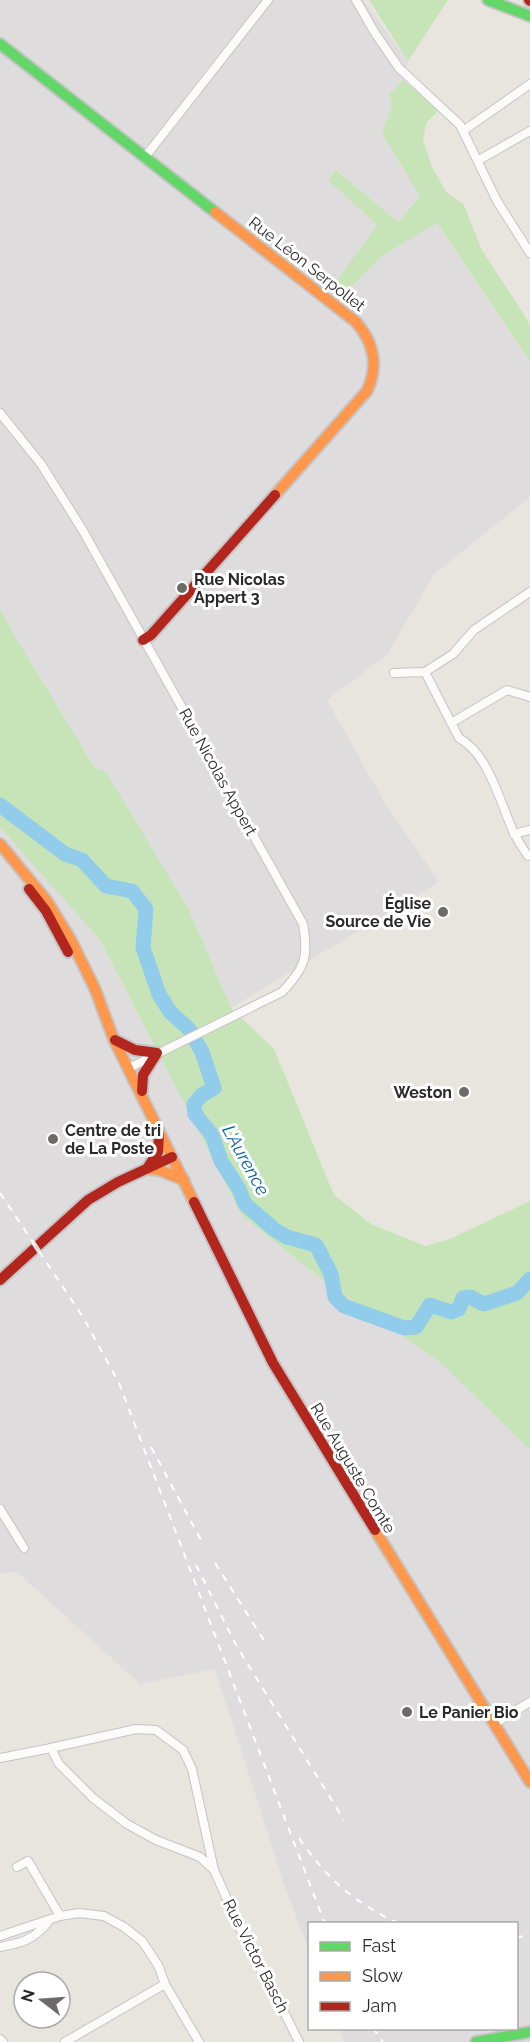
<svg xmlns="http://www.w3.org/2000/svg" width="530" height="2042" viewBox="0 0 530 2042" font-family="Raleway,sans-serif">
<style>
.industrial{fill:#dfdcde}
.green{fill:#c6e4b7}
.lines{fill:none;stroke-linecap:round;stroke-linejoin:round}
.river{stroke:#91cdeb;stroke-width:15}
.street-casing{stroke:#c5c4c5;stroke-width:10}
.fast-casing{stroke:#c5c4c5;stroke-width:14}
.slow-casing{stroke:#c5c4c5;stroke-width:14}
.jam-casing{stroke:#c5c4c5;stroke-width:14}
.street{stroke:#fcfbfa;stroke-width:8}
.fast{stroke:#63d668;stroke-width:10}
.slow{stroke:#ff974d;stroke-width:10}
.jam{stroke:#b3261e;stroke-width:10}
.rail-casing{stroke:#dddcde;stroke-width:4.5}
.rail{stroke:#fff;stroke-width:2;stroke-dasharray:7;stroke-linecap:butt}
.poi-dot{fill:#6c6b69;stroke:#fff;stroke-width:2}
.labels{text-anchor:middle;dominant-baseline:central;stroke-width:6;stroke-linejoin:round;paint-order:stroke}
.street-label{font-size:16px;fill:#2a2a2a;stroke:#fff}
.poi-label{font-size:16px;font-weight:bold;fill:#2a2a2a;stroke:#fff;text-anchor:start}
.water-label{font-size:18px;font-style:italic;fill:#0b5f9c;stroke:#fff}
</style>
<rect width="100%" height="100%" fill="#e8e5df"/>
<!-- industrial -->
<path class="industrial" d="M0 0H363L408 61 403 80 389 95 392 106 382 134 420 195 398 222 337 170 328 179 377 225 340 298 383 255 436 222 530 363V497L433 575 388 654 327 700 383 800 439 882 231 1008 189 910 106 772 95 768 11 630 0 608Z
M0 827 100 940 242 1216 328 1284 441 1363 530 1450V2042H344L339 2029 516 2028V1924H310L309 1951 287 1893 215 1669 140 1684 17 1572 0 1573Z"/>
<!-- green -->
<path class="green" d="M369 0H448L408 61Z
M403 80 438 111 426 123 423 140 432 167 446 192 464 205 482 250 530 324V362L437 223 383 255 340 298 330 290 377 225 328 180 336 170 398 222 420 196 382 134 392 106 389 95Z
M0 608 11 630 95 768 106 772 189 910 231 1008 274 1049 334 1195 371 1224 425 1246 450 1239 530 1201V1450L441 1363 328 1284 242 1216 100 940 0 827Z"/>
<g class="lines">
<!-- river -->
<path class="river" d="M0 805 65 854 82 860 106 886 132 891 146 909 143 948 159 994 170 1012 189 1029 202 1052 214 1088 202 1095 194 1104 195 1114 212 1135 221 1161 239 1189 245 1204 275 1230 287 1237 316 1245 331 1274 335 1297 344 1306 404 1328 416 1327 430 1305 451 1312 459 1309 463 1298 470 1297 484 1304 517 1293 530 1279"/>
<!-- street casing -->
<g class="street-casing">
<path id="street" d="M356 0 375 33 399 68 460 125 497 201 530 253
M463 131 530 84
M145 157 268 0
M479 160 530 131
M0 413 41 464 82 529 303 924C309 957 305 968 282 992L129 1068
M394 673 425 672
M451 723 507 690 530 697
M514 834 530 830
M528 856C523 849 518 841 514 833 500 803 489 754 459 738L425 672 453 654 474 630 530 592
M0 1509 24 1548
M494 1724 530 1702
M0 1758 51 1748
M17 1867 28 1861 60 1916
M214 1870 200 1857 156 1840 127 1824 93 1798 59 1764 51 1748 136 1729 156 1730 183 1750 192 1769 214 1870 252 1955 280 2004 299 2042
M0 1936 60 1916 79 1913 104 1916 124 1927 142 1941 158 1965 165 1984 199 2042
M0 1947C21 1943 34 1940 48 1922
M0 2039 3 2042
M65 2042 165 1984"/>
</g>
<!-- fast casing -->
<g class="fast-casing">
<path id="fast" d="M488 0 530 16
M0 44 215 212
M476 2042 530 2032"/>
</g>
<!-- slow casing -->
<g class="slow-casing">
<path id="slow" d="M215 212 356 322C374 343 379 365 367 391L275 495
M0 844 47 901 71 940 95 989 114 1040 194 1202
M146 1169 159 1170 184 1180
M375 1530 530 1782"/>
</g>
<!-- jam casing -->
<g class="jam-casing">
<path id="jam" d="M529 0 530 1
M143 640 151 635 275 495
M29 889 46 911 68 952
M115 1040 135 1050 157 1053
M142 1091 143 1075 157 1053
M148 1167 158 1152 159 1135
M194 1202 273 1363 375 1530
M0 1280 88 1200 118 1182 172 1157"/>
</g>
<!-- street -->
<use href="#street" class="street"/>
<!-- fast -->
<use href="#fast" class="fast"/>
<!-- slow -->
<use href="#slow" class="slow"/>
<!-- jam -->
<use href="#jam" class="jam"/>
<!-- rail casing -->
<g class="rail-casing">
<path id="rail" d="M0 1193 83 1317 119 1383 325 1924
M151 1447 201 1540
M215 1563 265 1642
M196 1565 236 1645 344 1820
M299 1838C328 1880 353 1902 400 1924
M516 1937 530 1936
M373 2028 383 2042"/>
</g>
<!-- rail -->
<use href="#rail" class="rail"/>
</g>
<!-- markers -->
<g class="poi-dot">
<circle cx="182" cy="588" r="6"/>
<circle cx="443" cy="912" r="6"/>
<circle cx="464" cy="1092" r="6"/>
<circle cx="53" cy="1139" r="6"/>
<circle cx="407" cy="1712" r="6"/>
</g>
<g class="labels">
<!-- street labels -->
<g class="street-label">
<text transform="translate(307 264) rotate(38)">Rue Léon Serpollet</text>
<text transform="translate(218 772) rotate(61)">Rue Nicolas Appert</text>
<text transform="translate(353 1468) rotate(59)">Rue Auguste Comte</text>
<text transform="translate(256 1956) rotate(63)">Rue Victor Basch</text>
</g>
<!-- poi labels -->
<g class="poi-label">
<text x="194" y="579">Rue Nicolas<tspan x="194" dy="18">Appert 3</tspan></text>
<text x="431" y="903" text-anchor="end">Église<tspan x="431" dy="18">Source de Vie</tspan></text>
<text x="452" y="1092" text-anchor="end">Weston</text>
<text x="65" y="1130">Centre de tri<tspan x="65" dy="18">de La Poste</tspan></text>
<text x="419" y="1712">Le Panier Bio</text>
</g>
<!-- water labels -->
<g class="water-label">
<text transform="translate(246 1160) rotate(61)">L'Aurence</text>
</g>
</g>
<!-- legend -->
<rect x="308" y="1922" width="210" height="108" fill="#ffffff" stroke="#aaaaaa" stroke-width="1.5"/>
<rect x="320" y="1942" width="30" height="9" fill="#63d668" stroke="#aaaaaa" stroke-width="1.5"/>
<text x="362" y="1952" font-size="18" fill="#2a2a2a">Fast</text>
<rect x="320" y="1972" width="30" height="9" fill="#ff974d" stroke="#aaaaaa" stroke-width="1.5"/>
<text x="362" y="1982" font-size="18" fill="#2a2a2a">Slow</text>
<rect x="320" y="2002" width="30" height="9" fill="#b3261e" stroke="#aaaaaa" stroke-width="1.5"/>
<text x="362" y="2012" font-size="18" fill="#2a2a2a">Jam</text>
<!-- north arrow -->
<g transform="translate(42 2000) rotate(287)"><circle r="28" fill="#ffffff" stroke="#aaaaaa" stroke-width="1.5"/>
<path d="M0-4.5L10 22L0 15L-10 22Z" fill="#6c6b69"/>
<text y="-9" font-size="16" font-weight="bold" text-anchor="middle" fill="#2a2a2a">N</text>
</g>
</svg>
